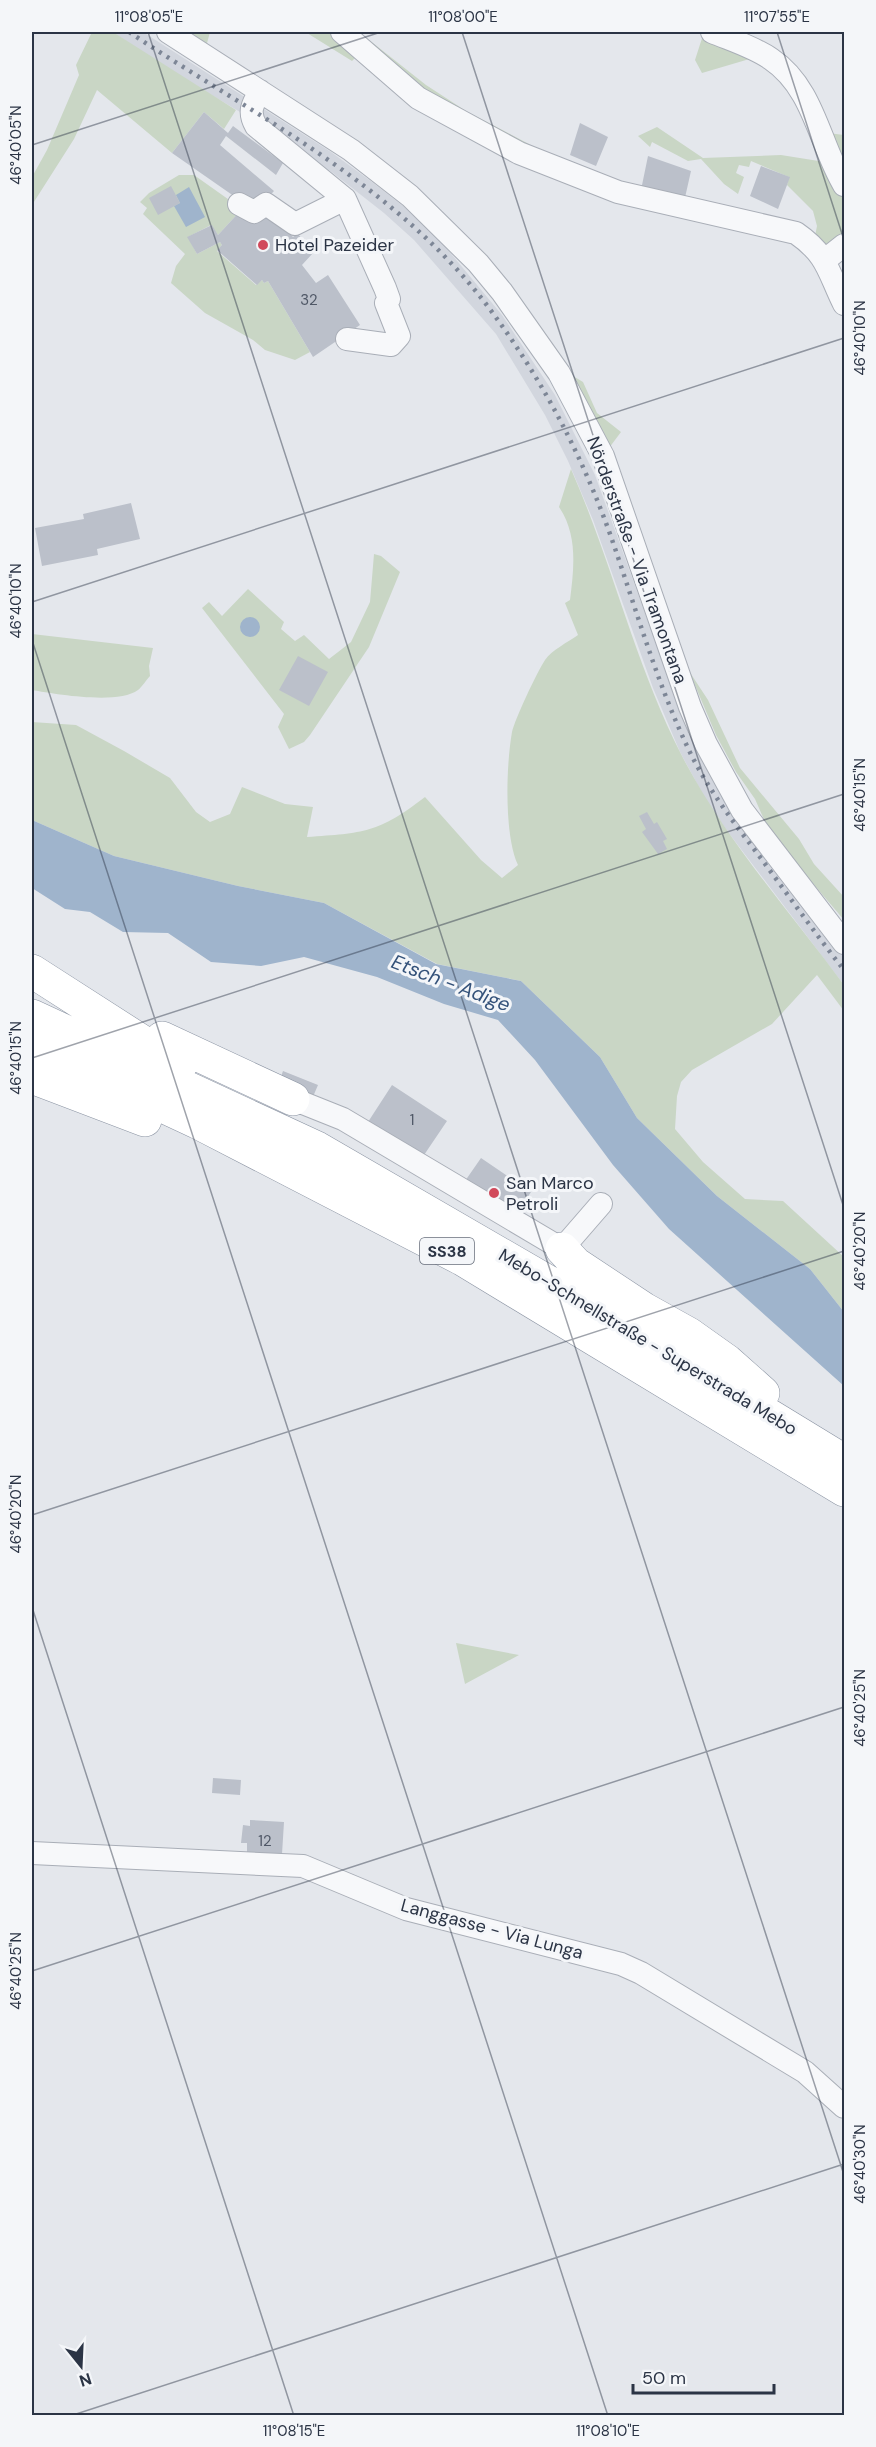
<svg xmlns="http://www.w3.org/2000/svg" width="876" height="2447" viewBox="0 0 876 2447" font-family="'DM Sans',sans-serif">
<style>
.built{fill:#d2d6de}
.green{fill:#c9d6c5}
.water{fill:#9fb4cc}
.building{fill:#bbc0ca}
.lines{fill:none;stroke-linecap:round;stroke-linejoin:round}
.minor-casing{stroke:#a9aeb7;stroke-width:24}
.highway-casing{stroke:#8b94a3;stroke-width:34}
.minor{stroke:#f7f8fa;stroke-width:22}
.highway{stroke:#fff;stroke-width:33}
.rail{stroke:#7d8696;stroke-width:4.5;stroke-dasharray:3 6;stroke-linecap:butt}
.ticks{fill:none;stroke:#2b3445;stroke-width:1.5;stroke-opacity:0.45}
.poi-dot{fill:#d1495b;stroke:#f4f6f9;stroke-width:2}
.labels{text-anchor:middle;dominant-baseline:central;stroke-width:6;stroke-linejoin:round;paint-order:stroke}
.number-label{font-size:15px;fill:#4f5766}
.shield{fill:#f4f6f9;stroke:#676e7b;stroke-width:1.5}
.shield-label{font-size:16px;font-weight:bold;fill:#2b3445}
.poi-label{font-size:18px;fill:#2b3445;stroke:#f4f6f9;text-anchor:start}
.street-label{font-size:18px;fill:#2b3445;stroke:#f4f6f9}
.water-label{font-size:20px;font-style:italic;fill:#34527a;stroke:#f4f6f9}
.neatline{fill:none;stroke:#2b3445;stroke-width:2}
.ticks-label{font-size:15px;text-anchor:middle;fill:#2b3445}
</style>
<rect width="100%" height="100%" fill="#e4e7ec"/>
<!-- built -->
<path class="built" d="M113 32H143L331 152 372 182 403 206 443 244 502 315 555 395 595 475 689 735 712 778 844 957V985L728 832 706 800 680 752 653 688 593 520 568 461 545 415 496 334 414 240 384 213 333 173 267 128 168 69Z"/>
<!-- green -->
<path class="green" d="M92 32H113L236 110 224 129 204 112 172 153 97 90 74 139 32 205V177L47 150 79 75 76 65Z
M182 32H210L206 47Z
M297 32H359L426 85 466 111 546 153H519L364 49 352 61 307 33Z
M704 32 763 55 702 73 695 60Z
M657 127 703 158 781 155 831 163 820 132 844 135V245L825 260 815 236 817 226 813 211 787 185 789 177 751 161 749 167 739 165 736 173 744 177 738 194 724 184 701 159 688 161 652 142 650 147 638 136Z
M179 175H194L242 209 218 235 211 225 188 237 197 254 220 242 222 245 217 251 256 285 262 280 264 283 268 281 310 352 295 360 265 350 253 340 205 313 171 283 176 266 185 254 143 214 147 208 140 202 149 193Z
M573 376 583 382 597 413 621 432 603 456Z
M571 469C612 562 635 664 681 754 724 838 788 909 844 985V1011L817 975 772 1024 692 1070 681 1082 677 1096 675 1129 703 1162 745 1199 783 1201 844 1257V1312L810 1269 717 1196 637 1118 600 1057 521 981 437 964 324 903 238 886 114 856 32 820V722L76 725 124 751 170 778 196 812 210 822 230 814 242 787 285 804 313 807 307 837C364 833 378 833 425 797L481 860 502 878 518 865C504 835 506 766 512 732 515 719 537 672 545 660 552 650 568 642 578 635L565 603 570 600C574 568 578 535 559 507Z
M374 554 381 556 400 572 369 647 310 735 304 742 289 749 278 727 284 714 202 608 209 602 222 616 248 589 284 622 281 629 295 641 304 635 329 659 351 642 370 602Z
M32 634 153 648 149 666 150 676C146 680 142 687 138 690 118 705 55 694 32 690Z
M689 671 708 700 740 768 799 839 814 864 844 897V920L770 833 755 799 736 772 716 735Z
M456 1643 519 1655 465 1684Z"/>
<!-- water -->
<path class="water" d="M189 187 205 217 186 227 174 206 180 203 176 195Z
M240 627a10 10 0 1 1 20 0a10 10 0 1 1-20 0Z
M32 820 114 856 238 886 324 903 436 964 521 981 600 1057 637 1118 717 1196 810 1269 844 1312V1386L669 1229 613 1165 535 1060 498 1020 444 1004 377 977 304 957 261 966 211 962 168 933 123 932 90 912 65 909 32 888Z"/>
<!-- building -->
<path class="building" d="M204 112 228 133 233 126 283 163 276 175 226 136 220 145 274 191 264 202 251 208 172 153Z
M580 123 608 137 596 166 570 155Z
M648 156 691 171 684 202 641 190Z
M761 166 790 177 778 209 750 196Z
M171 186 180 203 158 215 149 198Z
M242 209H263L293 237 298 234 313 253 302 265 316 283 328 275 360 325 313 357 268 281 264 283 262 280 257 285 217 250 222 245 220 242 197 254 187 237 212 225 218 235Z
M131 503 140 539 97 549 98 555 42 566 35 528 84 519 83 514Z
M298 656 328 672 309 706 279 690Z
M647 812 654 824 657 822 667 839 663 841 667 849 658 854 642 832 646 829 639 816Z
M283 1071 318 1085 312 1099 278 1085Z
M392 1085 447 1121 422 1158 368 1122Z
M481 1158 531 1192 507 1228 456 1194Z
M213 1778 241 1780 240 1795 212 1793Z
M250 1820 284 1822 282 1854 247 1852V1843H241L243 1825 250 1826Z"/>
<g class="lines">
<!-- minor casing -->
<g class="minor-casing">
<path id="minor" d="M168 32 351 150 410 196 478 263 502 292 559 373 603 456 690 707 706 744 742 810 844 943
M342 32 418 98 519 153 618 192 796 233C828 255 828 272 844 304
M712 32C731 40 754 47 771 59 814 88 819 143 844 185
M260 91C252 105 248 112 256 126L345 199 385 288 389 299 386 303 399 336 391 345 347 339
M239 204 254 212 266 204 295 224 345 199
M825 260 844 245
M293 1099 343 1119 562 1249 601 1204
M32 1853 303 1866 406 1909 621 1964 641 1973 805 2072 844 2107"/>
</g>
<!-- highway casing -->
<g class="highway-casing">
<path id="highway" d="M32 971 180 1066
M32 1016 317 1148 588 1305 844 1461
M162 1038 293 1099
M32 1045 197 1122 462 1259 844 1490
M32 1077 145 1120
M562 1249 576 1264 644 1309 689 1334 727 1361 763 1393"/>
</g>
<!-- minor -->
<use href="#minor" class="minor"/>
<!-- highway -->
<use href="#highway" class="highway"/>
<!-- rail -->
<path class="rail" d="M129 32C253 115 392 182 486 304 539 374 580 450 610 534 635 605 655 678 687 746 705 785 731 819 757 853 786 892 814 932 844 970"/>
</g>
<!-- ticks -->
<path class="ticks" d="M148 32 844 2175M462 32 844 1208M777 32 844 240M32 145 381 32M32 602 844 338M32 640 608 2416M32 1058 844 794M32 1515 844 1251M32 1607 294 2416M32 1971 844 1707M70 2416 844 2164"/>
<!-- markers -->
<g class="poi-dot">
<circle cx="263" cy="245" r="6"/>
<circle cx="494" cy="1193" r="6"/>
</g>
<g class="labels">
<!-- number labels -->
<g class="number-label">
<text x="309" y="300">32</text>
<text x="412" y="1120">1</text>
<text x="265" y="1841">12</text>
</g>
<!-- shield labels -->
<rect class="shield" x="420" y="1238" width="54" height="26" rx="4.5"/>
<g class="shield-label">
<text x="447" y="1251">SS38</text>
</g>
<!-- poi labels -->
<g class="poi-label">
<text x="275" y="245">Hotel Pazeider</text>
<text x="506" y="1183">San Marco<tspan x="506" dy="21">Petroli</tspan></text>
</g>
<!-- street labels -->
<g class="street-label">
<text transform="translate(637 560) rotate(70)">Nörderstraße - Via Tramontana</text>
<text transform="translate(648 1342) rotate(31)">Mebo-Schnellstraße - Superstrada Mebo</text>
<text transform="translate(492 1929) rotate(15)">Langgasse - Via Lunga</text>
</g>
<!-- water labels -->
<g class="water-label">
<text transform="translate(451 983) rotate(21)">Etsch - Adige</text>
</g>
</g>
<!-- border -->
<rect width="876" height="2447" fill="none" stroke="#f4f6f9" stroke-width="66"/>
<!-- north arrow -->
<g transform="translate(81 2366) rotate(162)" stroke="#f4f6f9" stroke-width="4.5" paint-order="stroke">
<path d="M0-4.5L10 22L0 15L-10 22Z" fill="#2b3445"/>
<text y="-9" font-size="16" font-weight="bold" text-anchor="middle" fill="#2b3445">N</text>
</g>
<!-- scale -->
<path d="M633 2384v9h141v-9" fill="none" stroke="#2b3445" stroke-width="3"/>
<text x="642" y="2384" font-size="18" fill="#2b3445" stroke="#f4f6f9" stroke-width="4.5" paint-order="stroke">50 m</text>
<rect x="33" y="33" width="810" height="2381" class="neatline"/>
<g class="ticks-label">
<text x="149" y="22">11°08'05"E</text>
<text x="463" y="22">11°08'00"E</text>
<text x="777" y="22">11°07'55"E</text>
<text transform="translate(16 145) rotate(-90)" y="5">46°40'05"N</text>
<text transform="translate(860 338) rotate(-90)" y="5">46°40'10"N</text>
<text transform="translate(16 601) rotate(-90)" y="5">46°40'10"N</text>
<text transform="translate(860 795) rotate(-90)" y="5">46°40'15"N</text>
<text transform="translate(16 1058) rotate(-90)" y="5">46°40'15"N</text>
<text transform="translate(860 1251) rotate(-90)" y="5">46°40'20"N</text>
<text transform="translate(16 1514) rotate(-90)" y="5">46°40'20"N</text>
<text transform="translate(860 1708) rotate(-90)" y="5">46°40'25"N</text>
<text transform="translate(16 1971) rotate(-90)" y="5">46°40'25"N</text>
<text transform="translate(860 2164) rotate(-90)" y="5">46°40'30"N</text>
<text x="294" y="2436">11°08'15"E</text>
<text x="608" y="2436">11°08'10"E</text>
</g>
</svg>
